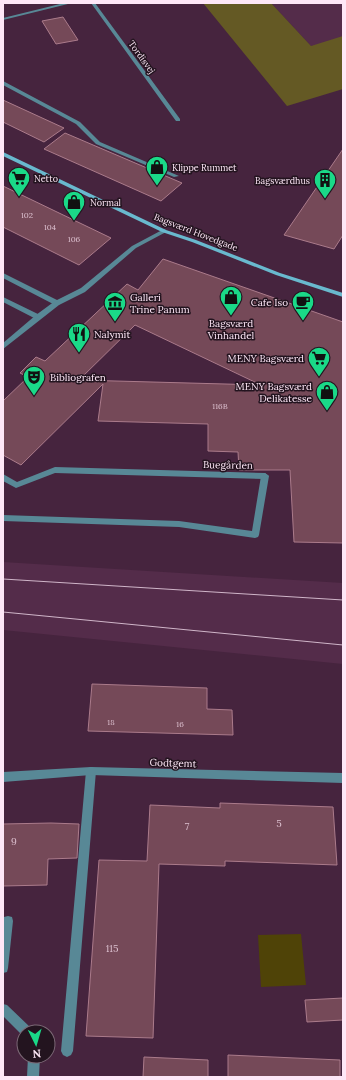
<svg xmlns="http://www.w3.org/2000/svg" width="346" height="1080" viewBox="0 0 346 1080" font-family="Lora,serif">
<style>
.built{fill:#542c4a}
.green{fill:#4f4307}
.forest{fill:#645924}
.building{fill:#754958;stroke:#ab7b8b;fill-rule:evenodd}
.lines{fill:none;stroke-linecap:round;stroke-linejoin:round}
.lane{fill:#588896;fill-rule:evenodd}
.street{fill:#588896;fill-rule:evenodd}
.secondary{fill:#69b9ce;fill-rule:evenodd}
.tram{stroke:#d0b6c9;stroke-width:1}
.labels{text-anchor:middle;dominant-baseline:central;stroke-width:3;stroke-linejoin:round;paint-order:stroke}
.number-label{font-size:8px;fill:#dcc0cf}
.far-street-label{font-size:9px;fill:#fee7f7;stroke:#23141f}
.far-poi-label{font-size:9px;fill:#fee7f7;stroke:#23141f;text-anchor:start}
.poi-label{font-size:10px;fill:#fee7f7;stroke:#23141f;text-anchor:start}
.street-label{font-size:10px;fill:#fee7f7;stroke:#23141f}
.near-number-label{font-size:10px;fill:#dcc0cf}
</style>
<rect width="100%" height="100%" fill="#46243e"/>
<!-- built -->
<path class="built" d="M271 3H343V42L311 46Z
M3 562 343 583V664L3 630Z"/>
<!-- green -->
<path class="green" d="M301 934 306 985 261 987 258 935Z"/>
<!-- forest -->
<path class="forest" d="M203 3H271L311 46 343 36V89L287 106Z"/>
<!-- building -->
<path class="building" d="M63 17 78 40 56 44 42 21Z
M3 100 64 128 44 142 3 122Z
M65 133 182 183 161 201 44 149Z
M343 149V235L334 249 284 235Z
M3 186 111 238 79 265 3 227Z
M163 259 343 322V543L294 542 290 470H239L238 452 208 451V424L98 421 103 384 21 465 3 455V401L28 377 20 373 36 357 45 361 127 284 138 290ZM135 325 261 385 79 380Z
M92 684 207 688V709L232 710 233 735 88 731Z
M220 803 333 807 337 865 225 861V866L159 864 153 1038 86 1036 99 860 147 861 150 805 220 808Z
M51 823 79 824 77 858 48 859 47 885 3 886V824Z
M343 998V1020L307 1022 305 1000Z
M228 1055 340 1060V1077H228Z
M144 1057 208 1060V1077H143Z"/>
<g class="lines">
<!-- lane -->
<path class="lane" d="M3 81 80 122 100 142 179 176 174 177 96 144 76 124 3 85Z
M3 273 59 301 60 303 59 305H55L3 278Z
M3 297 40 315 41 317 38 319H36L3 302Z
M265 473 269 476 259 535 258 537 255 538 179 527 3 521V515L179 521 252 531 261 476Z
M91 767 94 768 96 771 73 1051 71 1055 67 1057 63 1055 61 1051 86 771 88 768Z
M8 916 12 917 13 921 8 968 7 972 3 973V921L4 917Z
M3 1004 7 1005 31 1028 32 1032H24L23 1036 3 1016Z
M28 1056H40L39 1077H27Z"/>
<!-- street -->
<path class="street" d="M64 3H72L3 20V18Z
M91 3H95L180 119V121H176Z
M164 229 166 230V232L136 248 85 292 59 305 3 349V343L36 315 55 301 81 288 132 246Z
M55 467 265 473 269 476 265 479 55 473 16 488 3 481V474L17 482Z
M91 767 343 773V783L91 775 3 782V772Z"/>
<!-- secondary -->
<path class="secondary" d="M3 152 166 230 196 240 280 273 343 293V297L276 275 192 242 162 232 3 156Z"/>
<!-- tram -->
<path class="tram" d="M3 579 343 600
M3 612 343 645"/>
</g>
<!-- icons -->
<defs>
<g id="shop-pin" transform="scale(1.15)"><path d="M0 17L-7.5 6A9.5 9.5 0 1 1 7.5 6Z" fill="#1ad988" stroke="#23141f"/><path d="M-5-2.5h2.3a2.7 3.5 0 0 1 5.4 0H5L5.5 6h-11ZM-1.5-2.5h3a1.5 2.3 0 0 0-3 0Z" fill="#111"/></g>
<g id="supermarket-pin" transform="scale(1.15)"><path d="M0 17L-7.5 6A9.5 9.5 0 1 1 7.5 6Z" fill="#1ad988" stroke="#23141f"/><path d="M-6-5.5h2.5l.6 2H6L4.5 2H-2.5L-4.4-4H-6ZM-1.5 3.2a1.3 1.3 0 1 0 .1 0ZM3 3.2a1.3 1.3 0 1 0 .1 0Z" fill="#111"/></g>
<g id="building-pin" transform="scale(1.15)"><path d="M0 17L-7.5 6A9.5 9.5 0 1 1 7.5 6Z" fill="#1ad988" stroke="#23141f"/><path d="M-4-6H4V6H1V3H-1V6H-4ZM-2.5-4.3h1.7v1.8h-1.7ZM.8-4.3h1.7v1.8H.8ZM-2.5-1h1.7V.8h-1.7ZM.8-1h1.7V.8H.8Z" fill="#111"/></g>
<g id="cafe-pin" transform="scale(1.15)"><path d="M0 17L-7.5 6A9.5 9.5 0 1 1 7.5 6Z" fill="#1ad988" stroke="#23141f"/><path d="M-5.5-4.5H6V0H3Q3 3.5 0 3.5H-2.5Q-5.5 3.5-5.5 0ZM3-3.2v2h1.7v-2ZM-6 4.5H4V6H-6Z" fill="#111"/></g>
<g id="museum-pin" transform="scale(1.15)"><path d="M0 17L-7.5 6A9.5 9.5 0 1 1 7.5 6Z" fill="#1ad988" stroke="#23141f"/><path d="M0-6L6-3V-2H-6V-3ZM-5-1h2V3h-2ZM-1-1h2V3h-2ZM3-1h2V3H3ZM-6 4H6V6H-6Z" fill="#111"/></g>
<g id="restaurant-pin" transform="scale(1.15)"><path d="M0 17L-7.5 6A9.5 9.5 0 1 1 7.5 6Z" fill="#1ad988" stroke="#23141f"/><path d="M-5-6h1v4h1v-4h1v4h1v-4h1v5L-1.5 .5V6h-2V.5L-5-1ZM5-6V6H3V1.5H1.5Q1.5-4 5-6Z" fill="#111"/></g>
<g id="theatre-pin" transform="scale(1.15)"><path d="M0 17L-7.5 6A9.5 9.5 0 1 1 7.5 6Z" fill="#1ad988" stroke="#23141f"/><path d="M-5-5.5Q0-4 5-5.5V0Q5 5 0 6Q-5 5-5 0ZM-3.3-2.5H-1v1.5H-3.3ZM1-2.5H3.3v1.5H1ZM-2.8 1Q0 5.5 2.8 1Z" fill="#111"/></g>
</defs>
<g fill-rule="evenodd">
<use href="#shop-pin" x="157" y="167"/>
<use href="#supermarket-pin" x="19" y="178"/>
<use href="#building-pin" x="325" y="180"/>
<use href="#shop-pin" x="74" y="202"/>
<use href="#shop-pin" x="231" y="297"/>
<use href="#cafe-pin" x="303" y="302"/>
<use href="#museum-pin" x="115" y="303"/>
<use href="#restaurant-pin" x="79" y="334"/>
<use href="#supermarket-pin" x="319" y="358"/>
<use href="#theatre-pin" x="34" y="377"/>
<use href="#shop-pin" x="327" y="392"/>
</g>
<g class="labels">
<!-- number labels -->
<g class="number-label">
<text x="27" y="215">102</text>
<text x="50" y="227">104</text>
<text x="74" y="239">106</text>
<text x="220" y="406">116B</text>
<text x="111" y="722">18</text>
<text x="180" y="724">16</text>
</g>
<!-- far-street labels -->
<g class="far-street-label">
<text transform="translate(142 57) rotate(54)">Tordisvej</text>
<text transform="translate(196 232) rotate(21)">Bagsværd Hovedgade</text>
</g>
<!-- far-poi labels -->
<g class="far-poi-label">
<text x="172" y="167">Klippe Rummet</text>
<text x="34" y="178">Netto</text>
<text x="310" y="180" text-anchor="end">Bagsværdhus</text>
<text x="90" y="202">Normal</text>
</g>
<!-- poi labels -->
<g class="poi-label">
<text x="130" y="297">Galleri<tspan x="130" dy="12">Trine Panum</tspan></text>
<text x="288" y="302" text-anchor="end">Cafe Iso</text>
<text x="231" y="323" text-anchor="middle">Bagsværd<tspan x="231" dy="12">Vinhandel</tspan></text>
<text x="94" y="334">Nalymit</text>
<text x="304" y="358" text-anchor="end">MENY Bagsværd</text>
<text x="50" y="377">Bibliografen</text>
<text x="312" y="386" text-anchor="end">MENY Bagsværd<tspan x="312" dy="12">Delikatesse</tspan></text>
</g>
<!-- street labels -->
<g class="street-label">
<text transform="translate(228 465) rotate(1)">Buegården</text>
<text transform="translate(173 763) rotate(2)">Godtgemt</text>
</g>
<!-- near-number labels -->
<g class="near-number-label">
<text x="279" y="823">5</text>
<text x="187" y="826">7</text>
<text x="14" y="841">9</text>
<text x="112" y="948">115</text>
</g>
</g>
<!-- border -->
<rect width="346" height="1080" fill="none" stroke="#fee7f7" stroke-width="8"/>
<!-- north arrow -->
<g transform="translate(36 1044) rotate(175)"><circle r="19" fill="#23141f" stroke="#7b6875"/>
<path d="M0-3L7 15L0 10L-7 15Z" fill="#1ad988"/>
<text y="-6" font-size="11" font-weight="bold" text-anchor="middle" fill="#fee7f7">N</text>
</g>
</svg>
